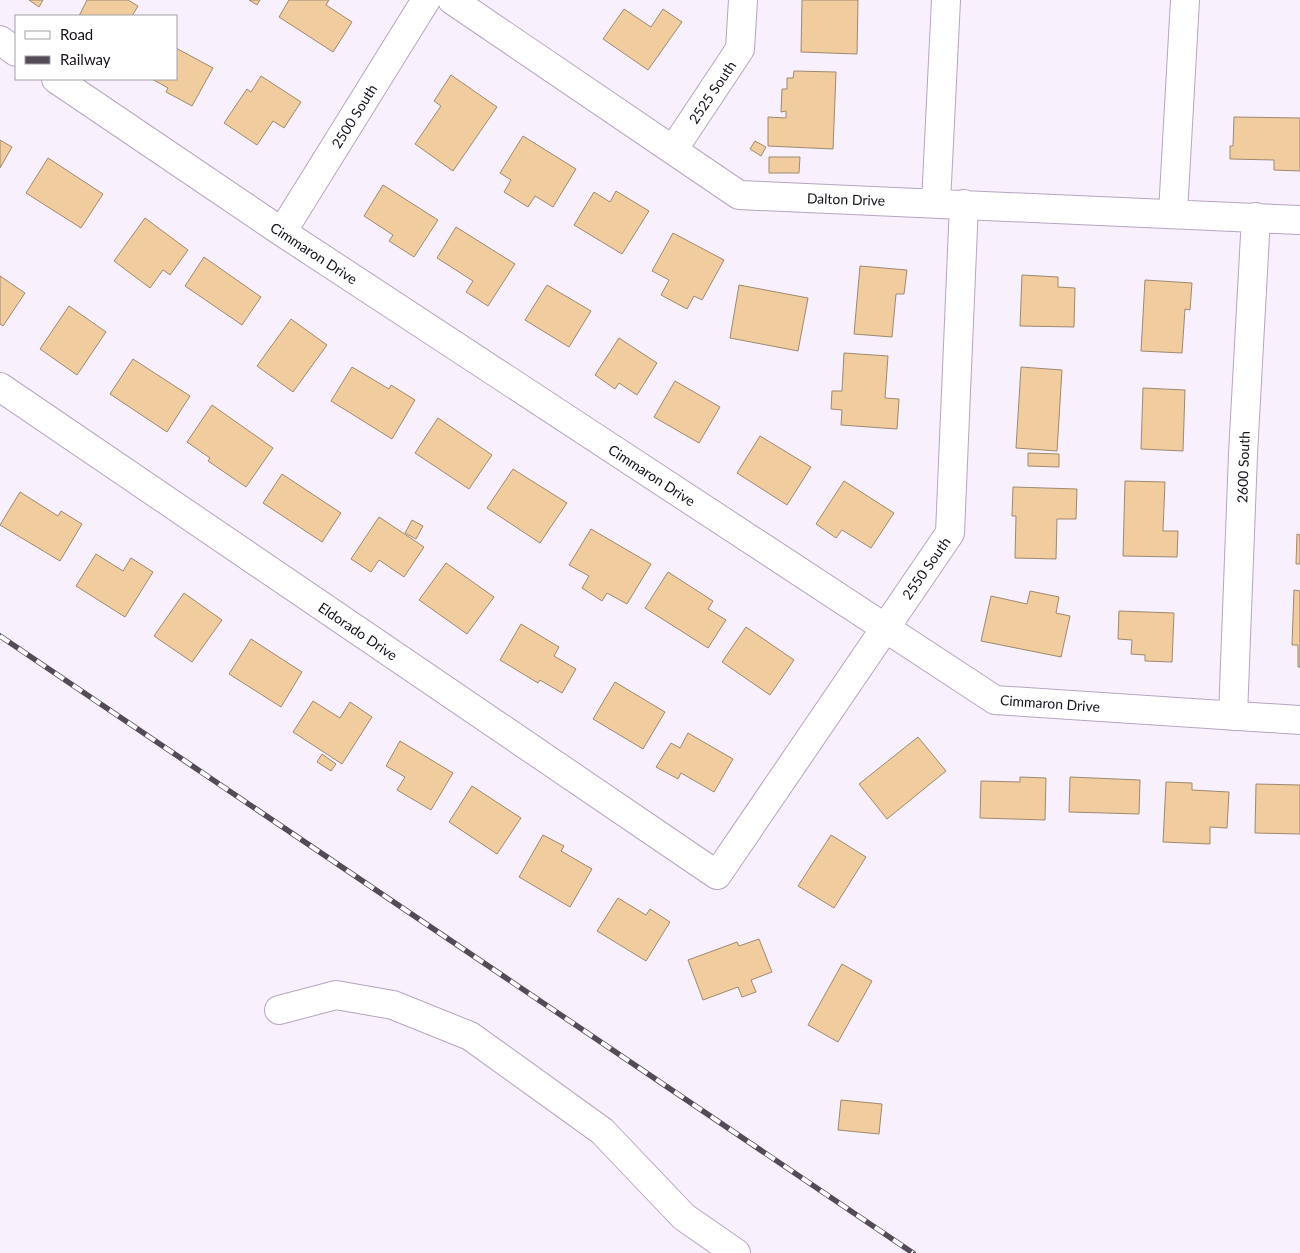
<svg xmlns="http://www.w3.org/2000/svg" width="1300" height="1253" viewBox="0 0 1300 1253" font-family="Lato,sans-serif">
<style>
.building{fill:#f0cc9f;stroke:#9e896f}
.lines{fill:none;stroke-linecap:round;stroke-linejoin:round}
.minor-casing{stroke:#b6a5c1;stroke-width:30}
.minor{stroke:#fff;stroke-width:28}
.rail-casing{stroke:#534c57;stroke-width:5.5}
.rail{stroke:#fff;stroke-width:4;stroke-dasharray:11;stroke-linecap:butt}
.labels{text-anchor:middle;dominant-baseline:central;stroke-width:4;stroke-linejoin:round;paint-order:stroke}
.street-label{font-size:14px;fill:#16101a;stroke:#fff}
</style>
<rect width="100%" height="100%" fill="#f8f0fd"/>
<!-- building -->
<path class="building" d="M29 0H43L39 7Z
M87 0H128L138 6 132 16H79Z
M249 0H260L257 5Z
M289 0H329L326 5 352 22 333 52 279 17Z
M802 0H858L857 54 801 52Z
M624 9 651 27 663 9 682 22 648 70 603 39Z
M176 48 213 68 192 106 166 92 168 88 152 79H176Z
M794 71 836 72 833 149 768 146V117L786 118V111L781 112 782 89H787V78H793Z
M451 75 497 107 453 171 415 144 441 106 434 101Z
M261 76 301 102 284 128 273 121 257 145 224 123 247 89 251 92Z
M1234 117 1300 118V171L1274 170V160L1230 159V146H1233Z
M523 136 576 169 553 207 535 196 528 207 504 192 511 180 500 173Z
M0 140 12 147 0 168Z
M755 141 766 147 761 156 750 149Z
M769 157H800L799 173H769Z
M48 158 103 194 81 228 26 193Z
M383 185 438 220 414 257 389 241 393 235 364 216Z
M616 191 649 211 622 254 574 225 594 192 610 202Z
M145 218 188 250 170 275 163 270 150 288 114 261Z
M456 227 515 264 488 306 466 292 473 281 437 258Z
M673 233 724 260 702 300 694 296 687 309 661 295 669 280 652 271Z
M204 257 261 297 242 325 185 286Z
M860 266 907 270 904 294H896L892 337 854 334Z
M1022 275 1058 277V287L1075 288 1074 327 1020 326Z
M0 276 25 293 3 326 0 324Z
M1145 280 1192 283 1190 310 1185 309 1182 353 1141 351Z
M547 285 591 311 569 347 525 320Z
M739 285 808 298 798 351 730 338Z
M69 306 106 332 77 375 40 349Z
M291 319 327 345 293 392 257 366Z
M619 338 657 363 637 395 619 383 615 389 595 375Z
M844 353 888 356 885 398 899 399 897 429 841 425 842 410 831 409 832 391H842Z
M133 359 190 396 167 432 110 394Z
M352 367 389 389 391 385 415 400 392 439 331 401Z
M1021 367 1062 370 1057 451 1016 448Z
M675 381 720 407 699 443 654 417Z
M1143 388 1185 390 1183 451 1141 449Z
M212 405 273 448 246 487 208 461 210 458 187 442Z
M438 418 492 455 469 489 415 453Z
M760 436 811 467 787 505 737 473Z
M1028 453 1059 454V467L1028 466Z
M513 469 567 503 540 543 487 508Z
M282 474 341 513 322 542 263 503Z
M844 481 894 513 871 548 842 530 836 538 816 524Z
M1125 481 1165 482 1163 531H1178L1177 557 1123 556Z
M1013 487 1077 489 1076 519H1057L1056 559 1015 558 1016 516H1012Z
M20 492 58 516 61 511 82 524 60 561 0 525Z
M379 517 424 547 404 577 379 560 371 572 351 559Z
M412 520 423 526 416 539 405 533Z
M591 529 651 564 627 604 607 593 602 601 582 588 589 576 569 565Z
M1297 534 1300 535V564H1296Z
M96 554 123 571 131 558 153 572 125 617 76 586Z
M446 563 494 597 467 634 419 600Z
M668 572 713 601 708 609 726 620 708 648 645 608Z
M1294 590 1300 591V667H1298V645H1292Z
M1030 591 1059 597 1056 613 1070 616 1061 657 981 641 991 596 1027 604Z
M184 593 222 620 192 662 154 636Z
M1119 611 1174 613 1172 662 1145 661V655L1131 654 1132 640 1118 639Z
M521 624 559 647 554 656 576 669 562 693 540 680 538 683 500 660Z
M746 627 794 660 770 695 722 662Z
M251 639 302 672 281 707 229 674Z
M615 682 665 712 643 749 593 719Z
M313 701 340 718 350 702 372 717 342 764 293 732Z
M688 733 733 759 714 792 681 773 678 779 656 767 671 743 680 748Z
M918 737 946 771 887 819 859 784Z
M400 741 453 773 431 810 397 790 405 777 386 766Z
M322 754 336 764 331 771 317 762Z
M1020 777 1046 778 1045 820 980 818 981 781 1020 782Z
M1070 777 1140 780 1139 814 1069 812Z
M1166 782 1192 783V790L1229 792 1227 828 1210 827V844L1163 842Z
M1256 784 1300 785V834L1255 833Z
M472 786 521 818 497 854 449 822Z
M543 835 564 846 561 851 592 869 570 907 519 877Z
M831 835 866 857 834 908 798 886Z
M618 898 646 915 650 909 670 922 646 961 597 931Z
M759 939 772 972 751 980 756 992 742 997 738 987 703 1000 688 960 737 942 739 946Z
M842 964 872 981 838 1042 808 1025Z
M841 1100 882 1104 879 1134 838 1130Z"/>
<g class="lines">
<!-- minor casing -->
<g class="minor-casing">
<path id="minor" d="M452 0 739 195 1300 220
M0 40 16 52
M56 79 282 232 995 700 1300 720
M673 150 740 49 743 0
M936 203 946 0
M1173 213 1185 0
M282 232 426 0
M0 387 717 875 950 533 964 204
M1233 716 1243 454 1256 217
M279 1010 336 995 393 1005 470 1036 602 1131 684 1217 736 1253"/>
</g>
<!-- minor -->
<use href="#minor" class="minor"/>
<!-- rail casing -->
<g class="rail-casing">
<path id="rail" d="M0 636 913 1253"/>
</g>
<!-- rail -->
<use href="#rail" class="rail"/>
</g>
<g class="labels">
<!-- street labels -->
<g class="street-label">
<text transform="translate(712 92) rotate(-56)">2525 South</text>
<text transform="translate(354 116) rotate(-58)">2500 South</text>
<text transform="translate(846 199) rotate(2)">Dalton Drive</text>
<text transform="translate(314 253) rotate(33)">Cimmaron Drive</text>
<text transform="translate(1243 467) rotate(-88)">2600 South</text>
<text transform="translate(652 475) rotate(33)">Cimmaron Drive</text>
<text transform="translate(926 568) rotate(-55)">2550 South</text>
<text transform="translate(358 631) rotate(34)">Eldorado Drive</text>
<text transform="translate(1050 703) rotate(4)">Cimmaron Drive</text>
</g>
</g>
<!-- legend -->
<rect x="15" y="15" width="162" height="65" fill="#ffffff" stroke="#a29fa3"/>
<rect x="25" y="31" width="25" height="8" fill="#ffffff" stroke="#a29fa3"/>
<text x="60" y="40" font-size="15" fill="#16101a">Road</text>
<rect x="25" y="56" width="25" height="8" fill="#534c57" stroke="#a29fa3"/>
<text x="60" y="65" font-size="15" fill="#16101a">Railway</text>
</svg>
